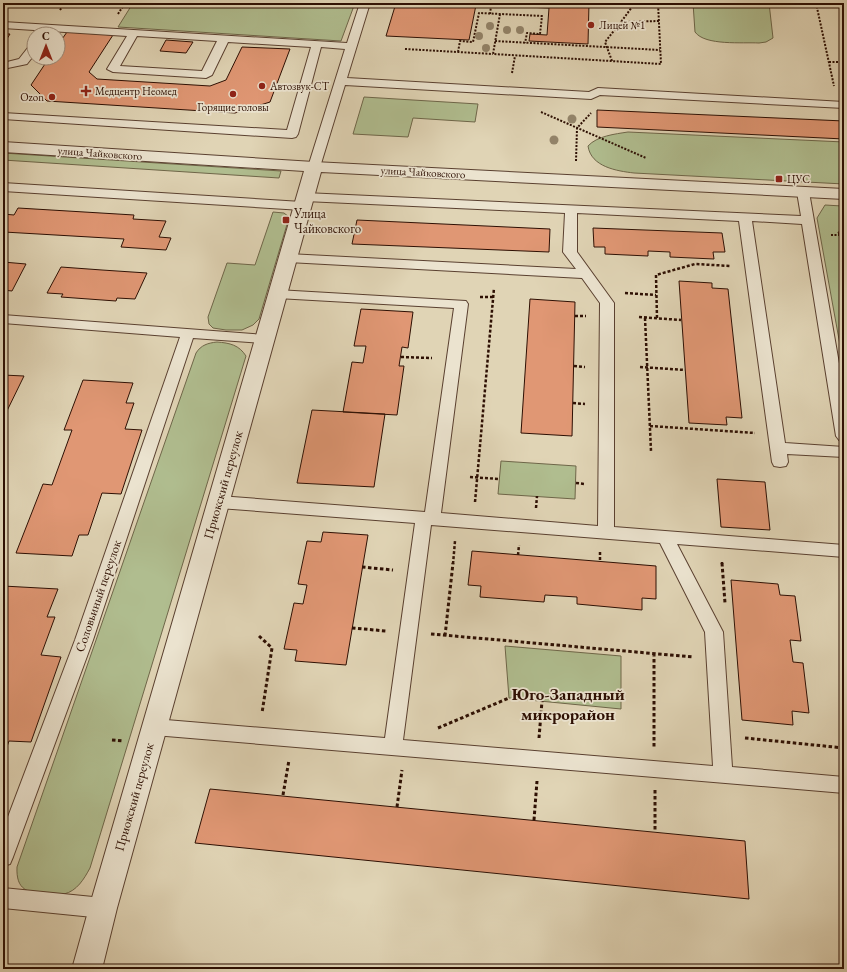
<svg xmlns="http://www.w3.org/2000/svg" width="847" height="972" viewBox="0 0 847 972" font-family="'EB Garamond',serif">
<style>
.green{fill:#b0bd8f;stroke:#6e6649}
.building{fill:#e09774;stroke:#2d0f03}
.lines{fill:none;stroke-linecap:round;stroke-linejoin:round}
.service-casing{stroke:#5a4030;stroke-width:2}
.minor-casing{stroke:#5a4030;stroke-width:2}
.path-far2{stroke:#2d0f03;stroke-width:2;stroke-dasharray:2 1.5;stroke-linecap:butt}
.path-far1{stroke:#2d0f03;stroke-width:2.5;stroke-dasharray:3 2;stroke-linecap:butt}
.path{stroke:#2d0f03;stroke-width:3;stroke-dasharray:3.5 2.5;stroke-linecap:butt}
.service{fill:#ebe3cf;fill-rule:evenodd}
.minor{fill:#ebe3cf;fill-rule:evenodd}
.tree{fill:#93846a}
.poi-dot{fill:#8f2418;stroke:#ebe3cf;stroke-width:1.5}
.labels{text-anchor:middle;dominant-baseline:central;stroke-width:3.5;stroke-linejoin:round;paint-order:stroke}
.far-poi-label{font-size:11px;fill:#2d0f03;stroke:#ebe3cf;text-anchor:start}
.far-street-label{font-size:11px;fill:#2d0f03;stroke:#ebe3cf}
.poi-label{font-size:13px;fill:#2d0f03;stroke:#ebe3cf;text-anchor:start}
.street-label{font-size:13px;fill:#2d0f03;stroke:#ebe3cf}
.district-label{font-size:17px;font-weight:bold;fill:#2d0f03;stroke:#ebe3cf}
</style>
<rect width="100%" height="100%" fill="#e0d4b5"/>
<filter id="stains"><feTurbulence type="fractalNoise" baseFrequency=".005" numOctaves="4"/><feColorMatrix values="0 0 0 0 .2 0 0 0 0 .09 0 0 0 0 .02 0 0 0 .5 -.17"/></filter>
<radialGradient id="worn" r=".72"><stop offset=".6" stop-color="#630" stop-opacity="0"/><stop offset="1" stop-color="#630" stop-opacity=".3"/></radialGradient>
<!-- green -->
<path class="green" d="M133 3H355L341 41 118 27Z
M693 3H769L773 38 766 42 759 43C743 42 705 46 695 32Z
M364 97 478 104 475 122 413 118 408 137 353 134Z
M628 132 844 142V184L634 173C617 171 591 167 588 146 597 136 615 134 628 132Z
M3 153 281 171 279 178 3 160Z
M841 200H844V367L817 218 825 205 842 206Z
M273 212 284 213 289 217 288 221 259 319 253 325 242 330H226L213 328 209 324 208 317 227 263 255 265Z
M217 342C230 343 239 345 246 356L90 868C84 879 77 891 64 894 60 896 53 894 48 894 27 893 16 890 17 867L196 353C201 345 208 343 217 342Z
M501 461 576 466 575 499 498 494Z
M505 646 621 656V709L509 698Z"/>
<!-- building -->
<path class="building" d="M396 3H589L588 44 529 41 530 34 547 35 549 8 476 5 469 40 386 36Z
M67 32 113 35 89 72 97 79 210 86 226 80 242 47 290 49 270 102 235 113 47 101 31 85 49 58H58V45Z
M3 34H10L3 45Z
M166 40 193 42 186 53 160 51Z
M597 110 844 121V139L597 127Z
M18 208 134 215 133 219 166 221 159 237 171 238 166 250 121 247 124 239 4 232 7 227 3 226V214L14 215Z
M357 220 550 229 549 252 352 244Z
M593 228 722 233 725 252H713L714 259 670 257V252L648 251V256L605 254V247H594Z
M841 230H844V239L840 238 838 232H841Z
M3 262 26 264 12 291 3 290Z
M61 267 102 270 147 273 135 299 117 298 116 301 61 297 63 294 47 293Z
M679 281 712 283V288L728 289 742 418 726 417 727 425 689 423Z
M530 299 575 302 572 436 521 433Z
M361 309 413 312 408 348 402 347 399 366H404L397 415 343 412 352 362 363 363 366 346H354Z
M3 375 24 376 3 419Z
M83 380 133 383 126 403H134L125 429 142 430 121 494 102 493 88 535H79L72 556 16 553 43 484 52 485 72 430H64Z
M312 410 385 414 374 487 297 483Z
M717 479 765 482 770 530 721 527Z
M323 532 368 535 346 665 295 661 297 650 284 649 294 603 303 604 307 585 298 584 307 541 321 542Z
M472 551 656 566V599L642 598V610L577 604V597L545 595 544 602 480 597 481 586 468 585Z
M731 580 778 584 780 595 795 596 801 641 790 640 793 662 803 663 809 713 792 711 793 725 742 720Z
M3 586 58 589 47 617H55L41 655 61 657 31 742 9 741 3 758Z
M210 789 745 841 749 899 195 843Z"/>
<g class="lines">
<!-- service casing -->
<g class="service-casing">
<path id="service" d="M360 3H370L347 78 589 92 598 88 844 102V108L600 95 591 99 345 85 320 167 318 170H310L308 167 345 49 321 47 298 134 296 137 292 138 3 119V113L287 130 311 47 228 42 212 75 206 78 113 72 107 69 127 36 3 28V22L347 43ZM137 36 217 41 202 71 120 66Z
M34 44V55L27 64 3 69V63L19 59 30 45Z
M3 183 302 202 306 203 308 206 306 209 302 210 3 191Z
M803 188 807 189 809 192 844 392V441L839 440 836 436 802 224 752 221 785 443 844 447V457L787 454 788 462 786 466 780 467 774 466 772 462 739 221 577 213V252L614 303V527L844 545V557L677 544 723 632 732 767 844 777V793L154 735 147 733 145 727 147 721 154 719 385 738 415 523 219 508 213 506 211 502 213 498 219 496 425 512 454 308 277 298 272 297 270 294 272 291 277 290 466 301 468 304 441 513 598 526 600 303 582 278 288 262 283 261 281 258 283 255 288 254 576 269 563 252 565 213 305 201 301 200 299 197 301 194 305 193 801 216 797 192 799 189ZM431 525 660 543 705 632 713 766 403 740Z
M3 315 265 335 270 336 272 339 270 342 265 343 193 338 93 640 13 857 10 864 3 866V830L75 640 180 337 3 323Z
M3 888 103 898 110 901 114 908 110 915 103 918 3 908Z"/>
</g>
<!-- minor casing -->
<g class="minor-casing">
<path id="minor" d="M3 142 314 162 844 189V199L321 172 117 908 102 969H72L89 908 304 171 3 152Z"/>
</g>
<!-- path-far2 -->
<path class="path-far2" d="M635 3 621 22 659 21
M816 3 834 86
M60 10 65 3
M118 14 125 3
M490 14 491 6
M500 14 493 54 661 64 658 3
M842 15H844
M495 41 660 50
M405 49 493 54
M458 52 460 41 473 42 479 13 542 16 540 34 527 33 525 43
M612 61 605 42 621 22
M829 62H844
M512 73 515 56
M541 112 646 158
M576 161 577 128 591 113
M831 235H839"/>
<!-- path-far1 -->
<path class="path-far1" d="M625 293 656 295
M480 297H493
M575 316H586
M639 317 681 320
M645 318 651 451
M657 318 656 275 695 264 731 266
M401 357 432 358
M574 366 585 367
M640 367 685 370
M573 403 585 404
M650 426 755 433
M470 477 499 479
M576 483 585 484
M475 502 494 288
M536 508 537 496
M600 552V562
M518 555 519 545
M722 562V564
M453 564 455 541"/>
<!-- path -->
<path class="path" d="M722 563 725 603
M362 567 393 570
M352 628 386 631
M431 634 693 657
M259 636 272 648 262 713
M445 636 453 563
M654 653V747
M438 728 509 698
M539 738 542 701
M745 738 844 748
M112 740 123 741
M655 790V832
M283 795 289 760
M397 807 402 770
M534 820 537 781"/>
<!-- service -->
<use href="#service" class="service"/>
<!-- minor -->
<use href="#minor" class="minor"/>
</g>
<!-- trees -->
<g class="tree">
<circle cx="490" cy="26" r="4"/>
<circle cx="507" cy="30" r="4"/>
<circle cx="520" cy="30" r="4"/>
<circle cx="479" cy="36" r="4"/>
<circle cx="486" cy="48" r="4"/>
<circle cx="572" cy="119" r="4.5"/>
<circle cx="554" cy="140" r="4.5"/>
</g>
<!-- markers -->
<g class="poi-dot">
<circle cx="591" cy="25" r="4"/>
<circle cx="262" cy="86" r="4"/>
<path d="M84 85h4v4h4v4h-4v4h-4v-4h-4v-4h4z"/>
<circle cx="233" cy="94" r="4"/>
<circle cx="52" cy="97" r="4"/>
<rect x="775" y="175" width="8" height="8" rx="2"/>
<rect x="282" y="216" width="8" height="8" rx="2"/>
</g>
<g class="labels">
<!-- far-poi labels -->
<g class="far-poi-label">
<text x="599" y="25">Лицей №1</text>
<text x="270" y="86">Автозвук-СТ</text>
<text x="95" y="91">Медцентр Неомед</text>
<text x="44" y="97" text-anchor="end">Ozon</text>
<text x="233" y="107" text-anchor="middle">Горящие головы</text>
<text x="787" y="179">ЦУС</text>
</g>
<!-- far-street labels -->
<g class="far-street-label">
<text transform="translate(100 153) rotate(4)">улица Чайковского</text>
<text transform="translate(423 172) rotate(3)">улица Чайковского</text>
</g>
<!-- poi labels -->
<g class="poi-label">
<text x="294" y="213">Улица<tspan x="294" dy="15">Чайковского</tspan></text>
</g>
<!-- street labels -->
<g class="street-label">
<text transform="translate(223 485) rotate(-74)">Приокский переулок</text>
<text transform="translate(98 596) rotate(-71)">Соловьиный переулок</text>
<text transform="translate(134 797) rotate(-74)">Приокский переулок</text>
</g>
<!-- district labels -->
<g class="district-label">
<text x="568" y="694">Юго-Западный<tspan x="568" dy="20">микрорайон</tspan></text>
</g>
</g>
<!-- margin -->
<rect width="847" height="972" fill="none" stroke="#e0d4b5" stroke-width="16"/>
<rect x="4" y="4" width="839" height="964" fill="none" stroke="#2d0f03" stroke-width="2"/>
<rect x="8" y="8" width="831" height="956" fill="none" stroke="#2d0f03"/>
<!-- north arrow -->
<g transform="translate(46 46)"><circle r="19" fill="#ebe3cf" stroke="#9f8e7d"/>
<path d="M0-3L7 15L0 10L-7 15Z" fill="#8f2418"/>
<text y="-6" font-size="11" font-weight="bold" text-anchor="middle" fill="#2d0f03">С</text>
</g>
<rect width="100%" height="100%" filter="url(#stains)"/>
<rect width="100%" height="100%" fill="url(#worn)"/>
</svg>
